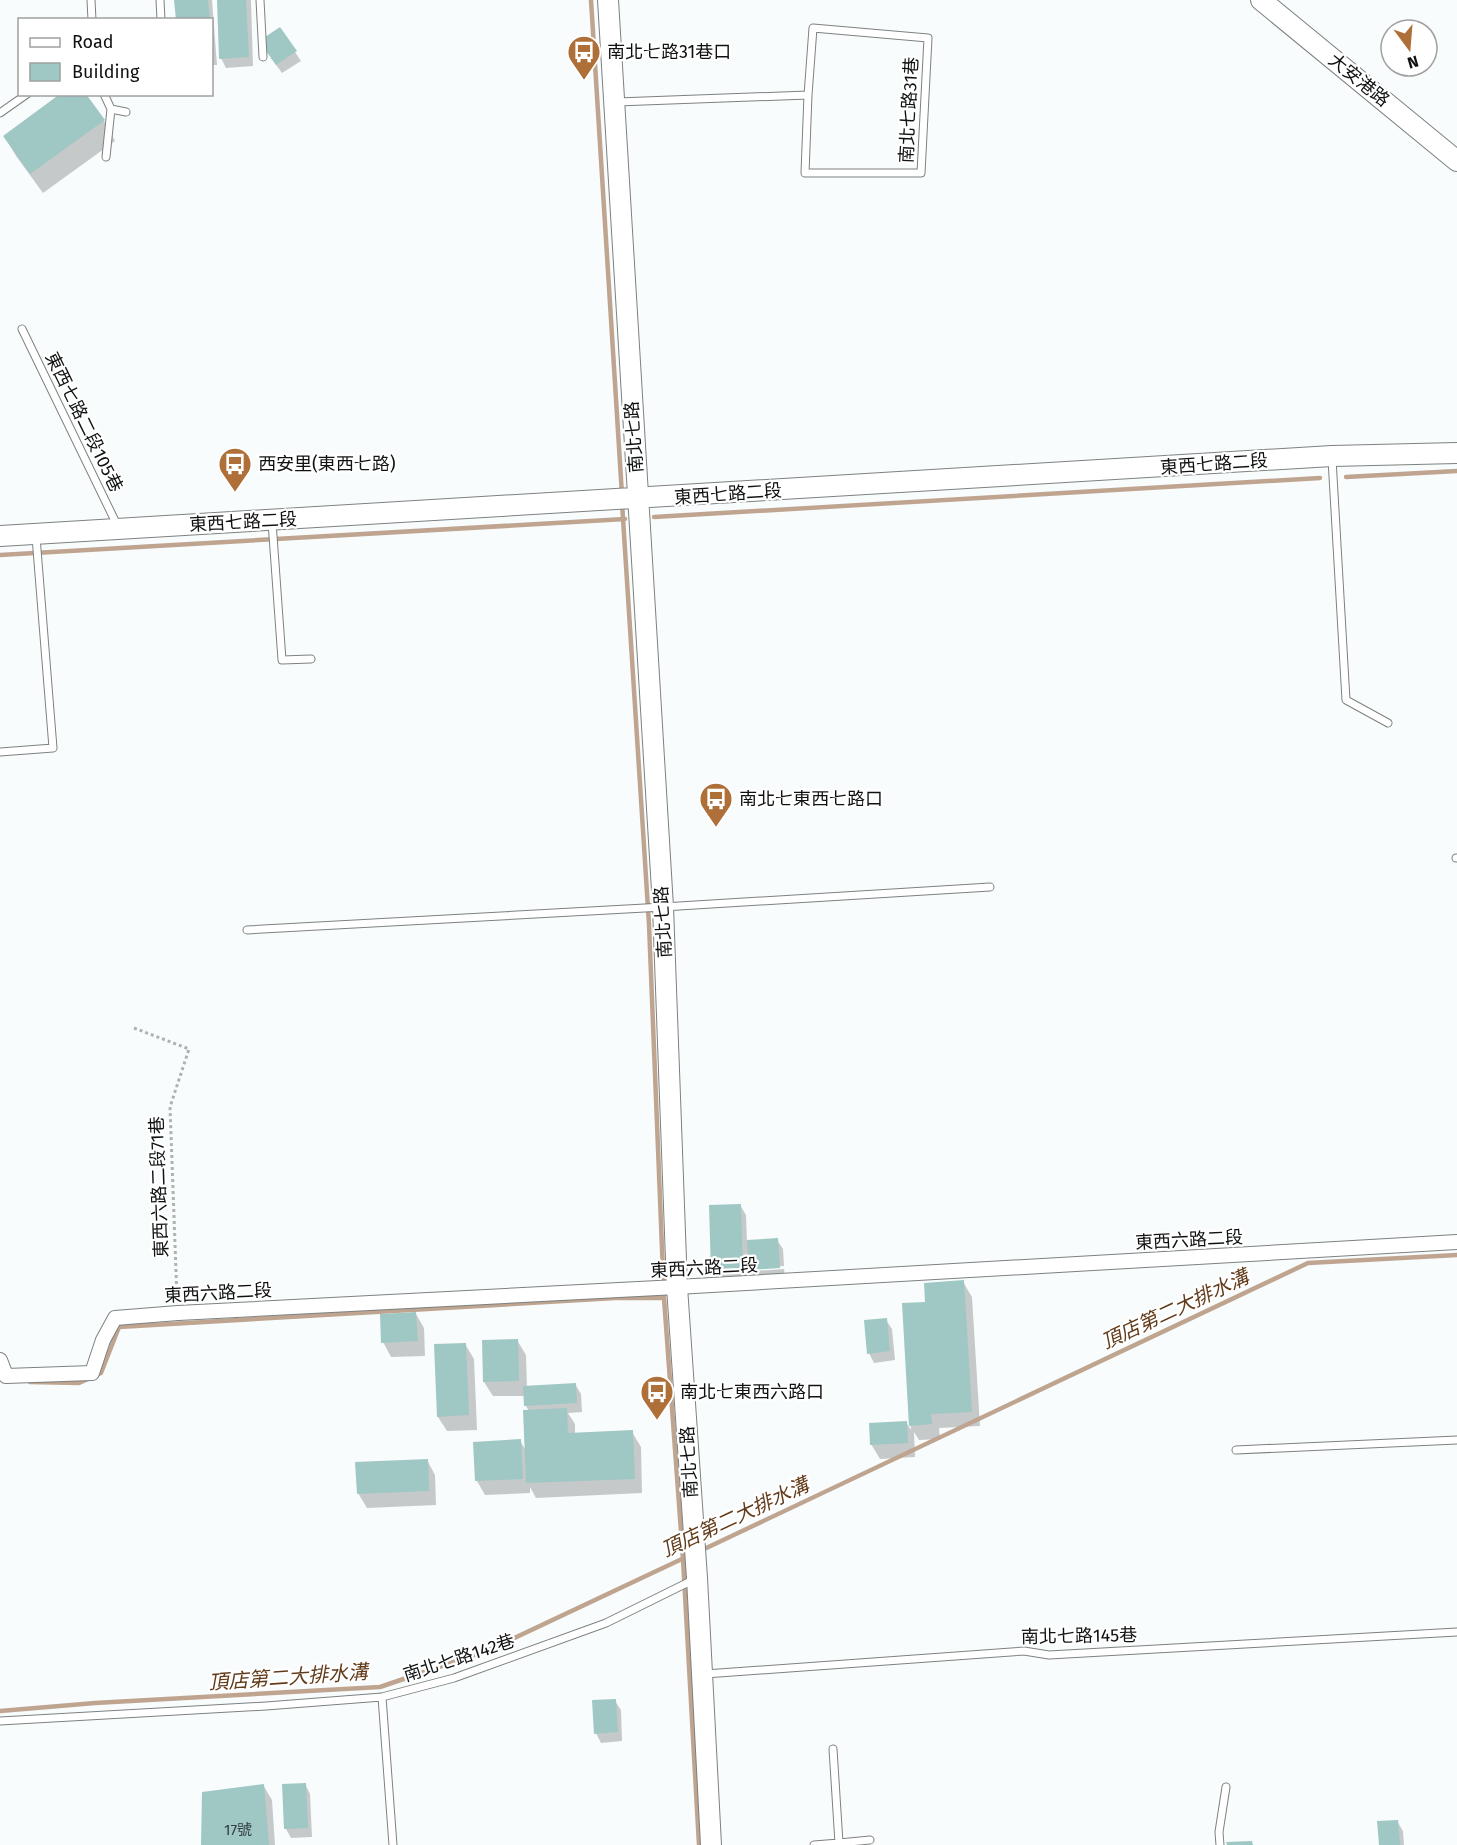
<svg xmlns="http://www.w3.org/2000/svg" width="1457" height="1845" viewBox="0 0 1457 1845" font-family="'Fira Sans','Noto Sans TC',sans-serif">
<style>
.shadow{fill:#0003}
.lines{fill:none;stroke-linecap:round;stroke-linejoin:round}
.stream{stroke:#bfa490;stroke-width:4.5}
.building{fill:#9fc7c4}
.lane-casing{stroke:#7d8180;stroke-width:9}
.street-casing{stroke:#7d8180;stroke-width:16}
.secondary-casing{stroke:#7d8180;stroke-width:22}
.path{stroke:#afb2b2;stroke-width:3;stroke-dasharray:3 3;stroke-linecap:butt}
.lane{stroke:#fff;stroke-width:7}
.street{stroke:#fff;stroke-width:14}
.secondary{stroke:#fff;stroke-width:20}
.labels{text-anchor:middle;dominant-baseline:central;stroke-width:4.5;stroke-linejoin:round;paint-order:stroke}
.number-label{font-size:15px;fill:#343e3e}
.poi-label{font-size:18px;fill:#101111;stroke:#fff;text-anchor:start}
.street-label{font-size:18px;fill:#101111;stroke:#fff}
.water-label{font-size:20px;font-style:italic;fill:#623b1a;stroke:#fff}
</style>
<rect width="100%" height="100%" fill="#f8fcfc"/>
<!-- shadow -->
<path class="shadow" d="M176 0H212L217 65H212V20H177Z
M218 0H251L253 66 226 68 221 58Z
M295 52 301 61 282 73 271 58Z
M84 94 104 121 115 141 43 193 16 156 5 137Z
M740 1205 746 1215 747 1242 777 1240 783 1249 784 1266 753 1268V1271L784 1269 785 1277 756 1279 747 1265 748 1280 718 1282 713 1272Z
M963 1282 972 1297 980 1426 939 1428 940 1439 919 1440 914 1432 915 1457 880 1459 871 1444 906 1422 911 1430 903 1305 926 1303Z
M416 1314 424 1328 425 1356 391 1357 383 1342Z
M886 1320 892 1329 895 1360 874 1363 869 1353Z
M517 1340 526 1355 527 1387 575 1384 581 1394 582 1412 568 1413 575 1424V1434L632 1432 641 1447 642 1493 536 1498 530 1487V1493L485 1495 477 1481 520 1441 527 1452 529 1411 526 1406 525 1396H493L484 1382Z
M465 1344 474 1359 477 1430 447 1431 438 1417Z
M427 1460 435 1475 436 1505 367 1508 358 1493Z
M615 1701 621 1710 622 1741 601 1743 596 1733Z
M305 1784 310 1794 312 1837 291 1838 286 1829Z
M263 1785 272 1800 275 1845H203Z
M1397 1821 1403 1831 1404 1845H1381Z"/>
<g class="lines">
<!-- stream -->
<path class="stream" d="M591 0 622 495
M1346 477 1457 471
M622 503 649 924 664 1298 683 1559 699 1845
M654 517 1320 478
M0 555 625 519
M30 1382 79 1383 101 1373 119 1327 615 1298H664
M700 1551 1308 1263 1457 1255
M0 1711 95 1703 380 1687 489 1650 684 1558"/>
</g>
<!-- building -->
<path class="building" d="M174 0H208L210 20H176Z
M217 0H246L249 57 219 59Z
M280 27 297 51 276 65 264 48 265 37Z
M60 94H86L105 120 30 174 3 136Z
M741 1204 743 1271 711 1273 709 1205Z
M778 1238 780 1268 749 1270 747 1240Z
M964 1280 972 1412 931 1414 932 1424 909 1426 902 1303 925 1302 924 1283Z
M416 1312 418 1341 381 1343 380 1314Z
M887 1318 890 1351 867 1354 864 1320Z
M518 1339 519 1381 483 1382 482 1340Z
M466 1343 469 1415 437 1417 434 1344Z
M576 1383 577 1403 524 1406 523 1386Z
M567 1408 568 1433 633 1430 635 1479 526 1483 523 1410Z
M907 1421 908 1443 870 1445 869 1423Z
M521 1439 523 1479 475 1481 473 1442Z
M428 1459 429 1491 357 1494 355 1462Z
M616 1699 618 1732 594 1734 592 1700Z
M306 1783 308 1828 284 1829 282 1784Z
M264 1784 269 1845H201L202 1792Z
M1398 1820 1400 1845H1379L1377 1821Z
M1252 1841 1253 1845H1227L1226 1842Z"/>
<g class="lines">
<!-- lane casing -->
<g class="lane-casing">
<path id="lane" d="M91 0 92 20
M160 0 161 20
M260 0 263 57
M104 94 111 109 106 157
M617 102 808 95 813 28 928 38 921 173H805L808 95
M111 109 126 112
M0 113 27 94
M22 329 118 527
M1332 459 1346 700 1388 723
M272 522 282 660 311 659
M0 752 53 748 36 537
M1456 858H1457
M247 930 663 907 990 887
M1236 1450 1457 1440
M705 1674 1024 1651 1049 1655 1457 1632
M382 1697 393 1845
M0 1721 266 1706 382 1697 454 1678 606 1623 695 1579
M839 1843 870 1840
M814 1845 839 1843 833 1749
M1220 1845 1219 1832 1226 1787"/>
</g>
<!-- street casing -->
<g class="street-casing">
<path id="street" d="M0 1360 6 1376 92 1373 103 1340 115 1318 178 1313 677 1287 1457 1242"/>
</g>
<!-- secondary casing -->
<g class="secondary-casing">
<path id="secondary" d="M608 0 663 907 677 1287 697 1578 711 1845
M1261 0 1457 161
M0 536 1332 456 1457 453"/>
</g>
<!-- path -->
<path class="path" d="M134 1028 189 1049 170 1107 177 1299"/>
<!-- lane -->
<use href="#lane" class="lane"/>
<!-- street -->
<use href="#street" class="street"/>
<!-- secondary -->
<use href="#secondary" class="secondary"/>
</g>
<!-- icons -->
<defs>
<g id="bus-pin" transform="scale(1.725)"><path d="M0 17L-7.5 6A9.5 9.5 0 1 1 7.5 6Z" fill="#af6f38" stroke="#fff"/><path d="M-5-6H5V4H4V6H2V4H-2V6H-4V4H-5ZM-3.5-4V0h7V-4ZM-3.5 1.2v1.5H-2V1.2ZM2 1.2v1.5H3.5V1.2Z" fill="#fff"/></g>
</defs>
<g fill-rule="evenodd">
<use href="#bus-pin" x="584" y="52"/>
<use href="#bus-pin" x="235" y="464"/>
<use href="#bus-pin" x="716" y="799"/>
<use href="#bus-pin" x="657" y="1392"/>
</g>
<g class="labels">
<!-- number labels -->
<g class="number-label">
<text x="238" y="1830">17號</text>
</g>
<!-- poi labels -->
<g class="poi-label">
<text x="607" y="52">南北七路31巷口</text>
<text x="258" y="464">西安里(東西七路)</text>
<text x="739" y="799">南北七東西七路口</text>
<text x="680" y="1392">南北七東西六路口</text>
</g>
<!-- street labels -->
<g class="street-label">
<text transform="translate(1359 80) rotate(39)">大安港路</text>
<text transform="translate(909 110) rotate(-87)">南北七路31巷</text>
<text transform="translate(84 422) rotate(64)">東西七路二段105巷</text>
<text transform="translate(634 437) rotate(-94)">南北七路</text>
<text transform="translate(1214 464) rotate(-4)">東西七路二段</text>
<text transform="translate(728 494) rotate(-4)">東西七路二段</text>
<text transform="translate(243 522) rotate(-3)">東西七路二段</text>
<text transform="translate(663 922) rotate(-93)">南北七路</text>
<text transform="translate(159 1187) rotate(-92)">東西六路二段71巷</text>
<text transform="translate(1189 1240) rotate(-3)">東西六路二段</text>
<text transform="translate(704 1268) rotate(-3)">東西六路二段</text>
<text transform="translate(218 1293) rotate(-3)">東西六路二段</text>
<text transform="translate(689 1462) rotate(-93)">南北七路</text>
<text transform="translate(1079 1636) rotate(-1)">南北七路145巷</text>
<text transform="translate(459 1658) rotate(-18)">南北七路142巷</text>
</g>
<!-- water labels -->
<g class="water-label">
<text transform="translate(1175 1309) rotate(-25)">頂店第二大排水溝</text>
<text transform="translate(735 1517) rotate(-25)">頂店第二大排水溝</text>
<text transform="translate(288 1677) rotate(-4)">頂店第二大排水溝</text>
</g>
</g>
<!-- legend -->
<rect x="18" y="18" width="195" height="78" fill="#ffffff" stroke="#9fa0a0" stroke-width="1.5"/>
<rect x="30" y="38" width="30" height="9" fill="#ffffff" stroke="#9fa0a0" stroke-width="1.5"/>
<text x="72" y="48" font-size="18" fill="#101111">Road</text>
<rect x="30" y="63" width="30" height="18" fill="#9fc7c4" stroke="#9fa0a0" stroke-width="1.5"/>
<text x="72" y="78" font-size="18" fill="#101111">Building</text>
<!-- north arrow -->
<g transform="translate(1409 48) rotate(164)"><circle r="28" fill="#ffffff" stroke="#9fa0a0" stroke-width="1.5"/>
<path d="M0-4.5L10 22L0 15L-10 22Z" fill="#af6f38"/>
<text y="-9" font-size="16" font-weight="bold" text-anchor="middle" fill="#101111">N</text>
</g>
</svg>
